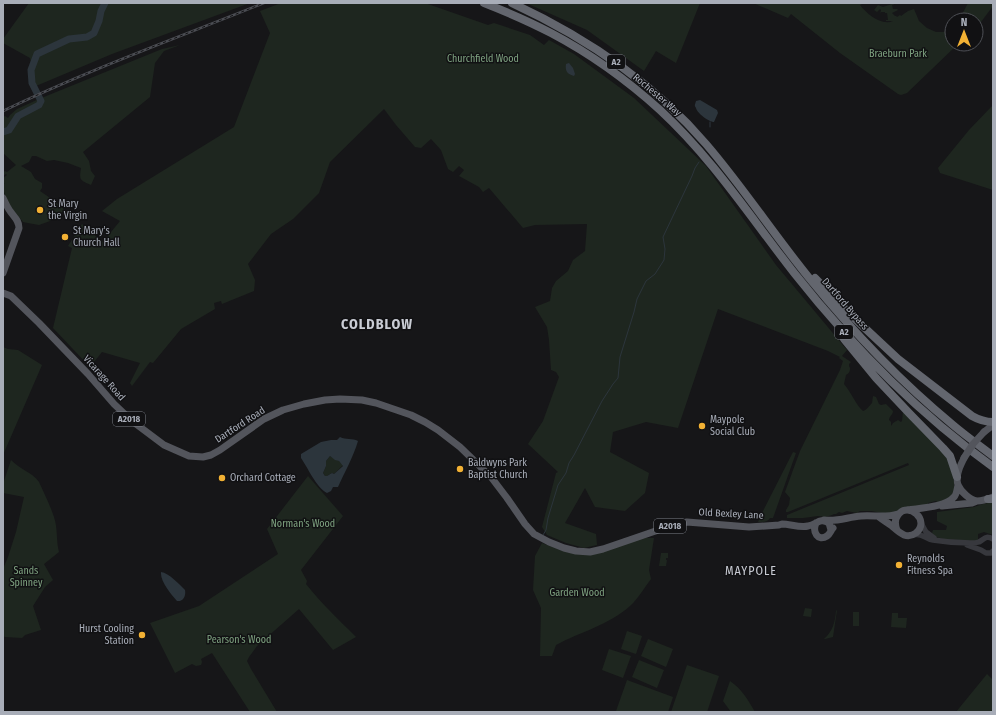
<svg xmlns="http://www.w3.org/2000/svg" width="996" height="715" viewBox="0 0 996 715" font-family="'Fira Sans Condensed',sans-serif">
<style>
.green{fill:#1e261f}
.water{fill:#2c353c;fill-rule:evenodd}
.lines{fill:none;stroke-linecap:round;stroke-linejoin:round}
.stream{stroke:#2c353c;stroke-width:1}
.river{stroke:#2c353c;stroke-width:7}
.minor{stroke:#37383d;stroke-width:5.5}
.major{stroke:#53555c;stroke-width:7}
.highway{stroke:#63666e;stroke-width:8}
.rail-casing{stroke:#4a4c52;stroke-width:2.5}
.rail{stroke:#111113;stroke-width:1;stroke-dasharray:3;stroke-linecap:butt}
.major-bridge{stroke:#53555c;stroke-width:7}
.poi-dot{fill:#f2b134;stroke:#111113;stroke-width:1.5}
.labels{text-anchor:middle;dominant-baseline:central;stroke-width:3;stroke-linejoin:round;paint-order:stroke}
.shield{fill:#111113;stroke:#7b7e86;stroke-width:1}
.shield-label{font-size:9px;font-weight:bold;fill:#a8adb8}
.park-label{font-size:10px;fill:#7fa381;stroke:#111113}
.street-label{font-size:10px;fill:#a8adb8;stroke:#111113}
.poi-label{font-size:10px;fill:#a8adb8;stroke:#111113;text-anchor:start}
.quarter-label{font-size:12px;letter-spacing:1px;fill:#c9ccd4;stroke:#111113}
.district-label{font-size:14px;font-weight:bold;letter-spacing:1px;fill:#c9ccd4;stroke:#111113}
</style>
<rect width="100%" height="100%" fill="#161618"/>
<!-- green -->
<path class="green" d="M29 3H250L112 54 36 86 30 58 3 43V39Z
M281 3H425L488 25 494 23 530 35 544 45 549 40 574 54 634 98 706 166 776 265 847 350 842 356 851 362 849 364V366L850 368C850 372 849 373 846 375L844 384C851 392 856 405 863 411 867 410 869 406 872 403L873 396 876 397 879 404 881 405 886 404 893 411C893 415 889 416 889 420L891 422V426L893 423 898 420 901 422 902 421 903 411 949 456 953 475 954 481V491L951 497 938 503 936 501 928 503V504L887 514 871 511H860L857 513 847 511 842 513 839 512 836 514H834L832 515 826 517 818 516 803 518H787V515L909 465 908 463 788 512H786V510L789 505 790 498 785 492 800 451 840 370 843 361 839 358 840 357 828 351 718 309 678 428 646 422 613 432 610 452 649 473 645 493 625 511 595 507 585 488 565 523 596 534 597 545 584 548 566 543 547 535 542 527 556 473 558 472 528 444 543 421 559 377 556 372 551 370 549 340 547 327 535 307 550 301 552 288 556 281 568 271 573 260 585 251 587 224 535 225 523 228 489 188 483 192 479 187 459 176 464 170 459 166 453 172 448 169 441 150 431 139 421 148 415 147 396 125 384 109 330 162 319 193 293 219 271 234 248 264 255 280 254 291 222 304 221 301 214 303 215 309 181 329 153 363 150 362 132 386 130 383 140 363 102 352 90 367 53 328 72 248 68 246 82 224 103 242 120 221 102 211 117 199 234 127 270 33 260 11Z
M526 3H700L676 63 656 51 644 71 587 30Z
M753 3H864L860 5C867 14 881 26 893 21H886V20H888L887 13H885V12H881L880 14 881 10 880 9 877 12 874 10 878 5 883 7 892 4V3H897L892 5 893 9H897L898 10 892 13 895 16H896L897 17 900 15 901 16 908 11 914 9 919 21 927 28 936 32H944L952 27V44H958L907 93 901 95 898 94 840 53 791 14 788 18Z
M968 3H993V6L981 22 976 27V20H959Z
M180 45 164 51 155 63 150 97 83 152 89 161 91 171 95 176 91 185C80 180 79 181 81 168L68 163 54 160 47 161 36 156H32L29 162 21 166 31 172 35 179 42 183V188L40 191 53 200 65 210 50 221 39 225 28 223 23 222 14 211H13C8 202 3 195 3 184L5 183H3V178L7 175 6 174 3 176V172L5 171 7 172 16 165 3 153V117L5 116 8 118 10 115 17 109 39 99 162 49Z
M993 105V190L940 173 938 168 969 130Z
M3 347 8 349 18 350 42 365 3 455Z
M793 452 796 453 773 518H770C768 522 763 522 758 522L763 511Z
M330 456 339 461 343 465 334 474 332 473 327 476H325L323 473 326 466V461Z
M11 460C19 469 32 472 39 482 44 493 50 505 54 517 58 529 56 541 59 552L44 564 53 580 45 587 33 606 41 630 25 635 22 638 5 637 3 636V569L8 557 16 532 24 497 3 493V484Z
M308 476 343 516 301 570 307 581 306 584C321 603 339 620 356 637L333 650 299 609 257 646 249 657 247 661 251 669 277 712H250L212 653 201 659 202 662 201 665 196 666 192 664 175 673 150 623 199 606 278 554 267 529Z
M993 502V535L984 532 978 534V540L972 542 959 540 943 539 936 537 932 533 933 530H946L947 526 937 521V512L974 507 983 504Z
M645 538H654L649 570 651 579C644 588 638 599 630 606 609 625 580 632 556 645L552 656H540L541 608 533 590 535 556 542 543 563 551 575 554Z
M661 553H668V558H666V560H667L666 566H659Z
M805 608 812 609 811 617 803 616Z
M837 610 833 637 825 639H824C833 631 835 622 836 611Z
M853 612H859V626H853Z
M892 613H898V618H907L906 628 891 627Z
M627 631 642 636 636 654 621 649Z
M648 639 673 649 666 667 641 656Z
M609 649 631 656 623 678 602 670Z
M639 660 664 670 657 688 632 677Z
M687 665 719 676 707 712H671Z
M987 674 993 680V712H956Z
M627 680 673 697 668 712 616 711Z
M730 681C742 689 748 700 755 712H731L723 701Z"/>
<!-- water -->
<path class="water" d="M569 63 573 68 575 74 574 76C567 74 565 71 566 64Z
M700 100 717 110 718 113 714 122C709 122 697 113 696 108 694 105 695 105 696 101Z
M340 437C346 440 352 438 358 441 353 458 345 471 338 487H333L331 491 327 493C316 487 308 468 301 458V454L321 442 331 440H337ZM330 456 335 460 339 461 343 466 334 474 332 473 327 476H325L323 473 326 466V461Z
M161 572C169 573 179 584 185 590 186 595 184 602 177 601 171 594 160 581 161 572Z"/>
<g class="lines">
<!-- stream -->
<path class="stream" d="M710 122V127
M543 535 546 530 548 518 558 485 566 473 569 463 574 455 602 401 613 384 618 378 620 357 634 312 637 299 646 281 655 274 664 260 665 249 663 237 692 176 695 168 699 162"/>
<!-- river -->
<path class="river" d="M3 132 9 130 18 116 39 105 41 101 32 83 31 70 37 54 69 39 87 37 94 33 99 21 101 11 105 3"/>
<!-- minor -->
<path class="minor" d="M921 523 926 532 934 538
M912 535C925 533 924 539 933 540 945 542 958 543 970 543 973 543 976 543 979 542 985 539 985 535 993 539
M967 545 981 550 986 553H991L993 551"/>
<!-- major -->
<path class="major" d="M3 198C5 202 7 207 10 211 14 217 19 220 19 228L3 273
M3 293 11 296 39 323 88 374 114 404 132 421 164 445 189 456 203 457 211 455 220 450 264 419 283 410 304 404 325 400 340 399 362 400 376 403 411 415 425 422 438 430 460 447 491 477 507 498 525 524 534 534 549 542 564 548 576 551 590 552 603 549 673 525 687 522 749 527 779 525 782 524C790 524 800 528 808 526 817 525 819 517 829 523L831 530
M984 432 993 425
M964 458C962 463 959 467 958 473 957 476 957 482 958 485 961 492 970 500 977 501 983 501 988 499 993 497
M942 506 972 503 977 501
M908 510C921 508 946 507 954 497 957 494 957 489 958 485
M879 517C883 520 888 523 892 526 899 532 906 540 916 533 931 520 908 501 898 515 894 520 895 525 897 530
M824 520C837 522 848 517 861 516 874 515 886 518 898 514
M816 523C812 532 818 542 827 536 830 534 831 530 833 528"/>
<!-- highway -->
<path class="highway" d="M484 3C507 12 530 22 551 33 589 53 628 81 660 110 713 159 751 218 795 274 852 346 918 413 993 467
M512 3C585 37 653 82 706 144 743 187 774 235 810 279 853 332 901 382 953 425 966 436 980 446 993 456
M815 278 853 317 898 359 972 416C979 420 985 422 993 422
M844 339 876 378 909 413 943 448 950 456 957 477
M988 499H993"/>
<!-- rail casing -->
<g class="rail-casing">
<path id="rail" d="M3 111C88 70 177 38 264 3"/>
</g>
<!-- rail -->
<use href="#rail" class="rail"/>
<!-- major-bridge -->
<path class="major-bridge" d="M964 458 973 444 984 432"/>
</g>
<!-- markers -->
<g class="poi-dot">
<circle cx="40" cy="210" r="4"/>
<circle cx="65" cy="237" r="4"/>
<circle cx="702" cy="426" r="4"/>
<circle cx="460" cy="469" r="4"/>
<circle cx="222" cy="478" r="4"/>
<circle cx="899" cy="565" r="4"/>
<circle cx="142" cy="635" r="4"/>
</g>
<g class="labels">
<!-- shield labels -->
<g class="shield">
<rect x="607" y="55" width="18" height="14" rx="3"/>
<rect x="835" y="325" width="18" height="14" rx="3"/>
<rect x="113" y="412" width="32" height="14" rx="3"/>
<rect x="654" y="519" width="32" height="14" rx="3"/>
</g>
<g class="shield-label">
<text x="616" y="62">A2</text>
<text x="844" y="332">A2</text>
<text x="129" y="419">A2018</text>
<text x="670" y="526">A2018</text>
</g>
<!-- park labels -->
<g class="park-label">
<text x="898" y="54">Braeburn Park</text>
<text x="483" y="59">Churchfield Wood</text>
<text x="303" y="524">Norman's Wood</text>
<text x="26" y="571">Sands<tspan x="26" dy="12">Spinney</tspan></text>
<text x="577" y="593">Garden Wood</text>
<text x="239" y="640">Pearson's Wood</text>
</g>
<!-- street labels -->
<g class="street-label">
<text transform="translate(657 95) rotate(40)">Rochester Way</text>
<text transform="translate(845 304) rotate(49)">Dartford Bypass</text>
<text transform="translate(104 378) rotate(48)">Vicarage Road</text>
<text transform="translate(240 425) rotate(-33)">Dartford Road</text>
<text transform="translate(731 514) rotate(3)">Old Bexley Lane</text>
</g>
<!-- poi labels -->
<g class="poi-label">
<text x="48" y="204">St Mary<tspan x="48" dy="12">the Virgin</tspan></text>
<text x="73" y="231">St Mary's<tspan x="73" dy="12">Church Hall</tspan></text>
<text x="710" y="420">Maypole<tspan x="710" dy="12">Social Club</tspan></text>
<text x="468" y="463">Baldwyns Park<tspan x="468" dy="12">Baptist Church</tspan></text>
<text x="230" y="478">Orchard Cottage</text>
<text x="907" y="559">Reynolds<tspan x="907" dy="12">Fitness Spa</tspan></text>
<text x="134" y="629" text-anchor="end">Hurst Cooling<tspan x="134" dy="12">Station</tspan></text>
</g>
<!-- quarter labels -->
<g class="quarter-label">
<text x="751" y="571">MAYPOLE</text>
</g>
<!-- district labels -->
<g class="district-label">
<text x="377" y="324">COLDBLOW</text>
</g>
</g>
<!-- border -->
<rect width="996" height="715" fill="none" stroke="#a8adb8" stroke-width="8"/>
<!-- north arrow -->
<g transform="translate(964 32)"><circle r="19" fill="#111113" stroke="#4d4f55"/>
<path d="M0-3L7 15L0 10L-7 15Z" fill="#f2b134"/>
<text y="-6" font-size="11" font-weight="bold" text-anchor="middle" fill="#a8adb8">N</text>
</g>
</svg>
